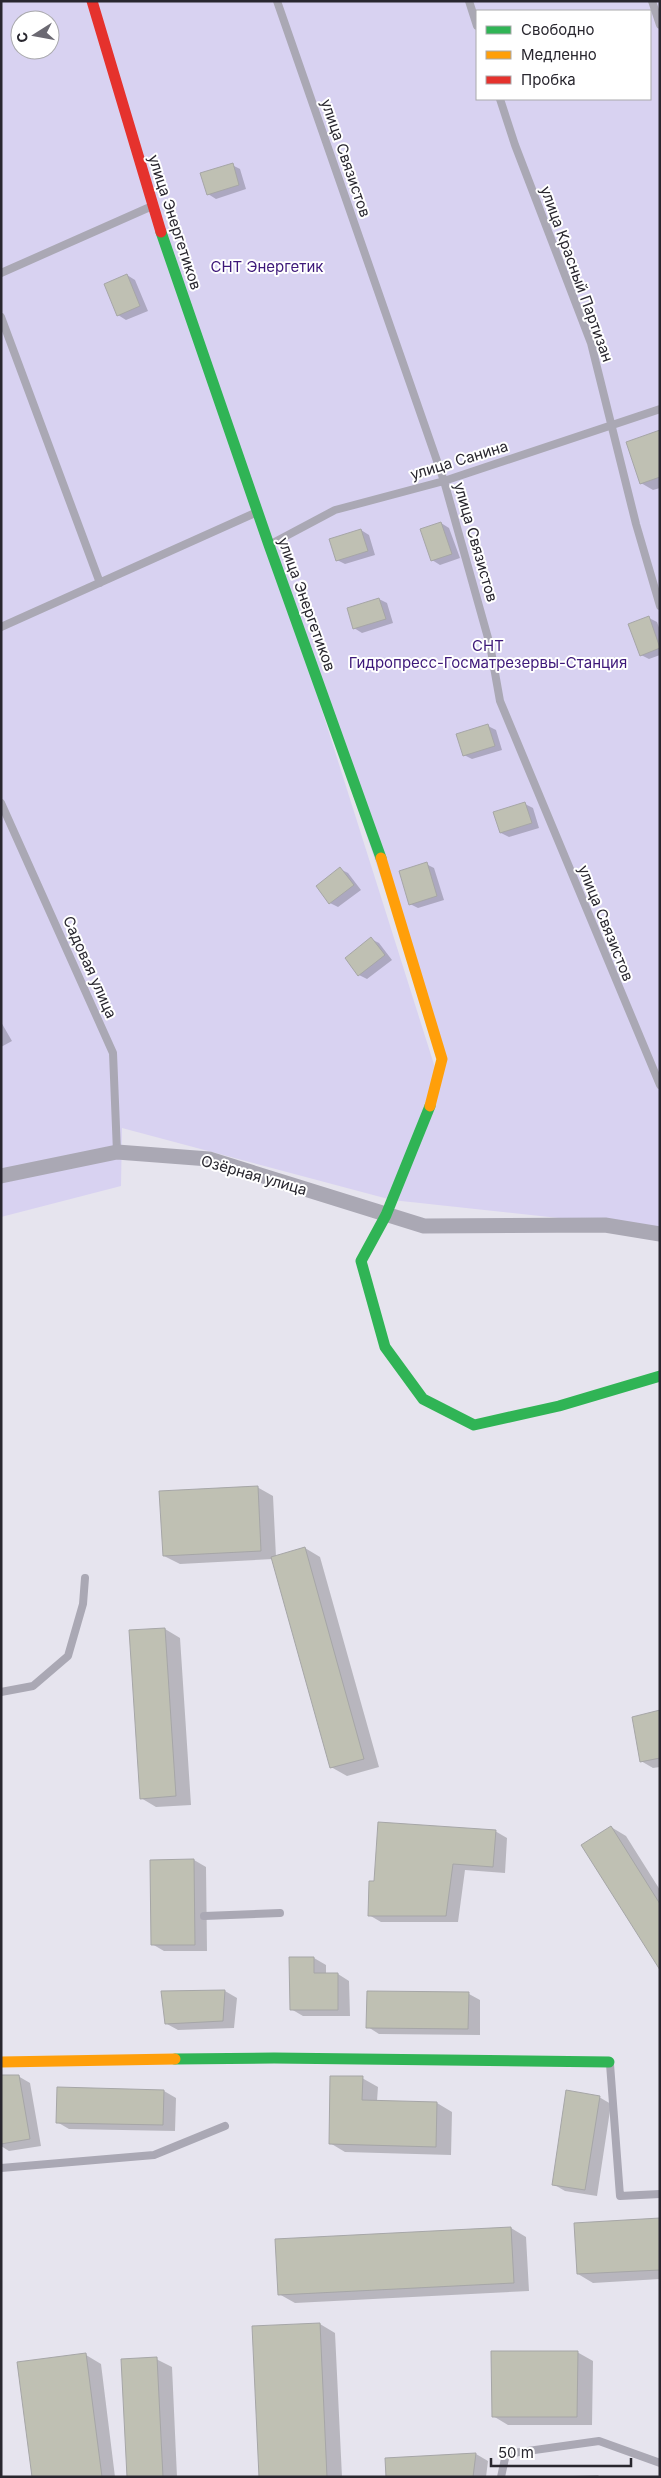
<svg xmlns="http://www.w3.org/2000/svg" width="661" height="2478" viewBox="0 0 661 2478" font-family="Inter,sans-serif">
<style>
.green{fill:#d8d2f1;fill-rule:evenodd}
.shadow{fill:#0003}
.building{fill:#bfc0b3;stroke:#a6a6a7}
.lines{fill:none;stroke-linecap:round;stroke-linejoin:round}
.lane{stroke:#aaa8b4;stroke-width:8}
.street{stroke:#aaa8b4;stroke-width:15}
.fast{stroke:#30b455;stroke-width:11}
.slow{stroke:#ff9f0a;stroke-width:11}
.jam{stroke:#e5322d;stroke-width:11}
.labels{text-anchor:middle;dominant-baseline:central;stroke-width:4;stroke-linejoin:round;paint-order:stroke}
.street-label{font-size:15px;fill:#29272f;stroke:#fff}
.park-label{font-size:15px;fill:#3d1879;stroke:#fff}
</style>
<rect width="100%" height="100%" fill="#e6e4ee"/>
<!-- green -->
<path class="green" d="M1 1H660V1229L392 1200 122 1128 121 1186 1 1217ZM477 11H650V99H477ZM20 20H50V50H20ZM282 584 442 1059 437 1074Z"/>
<!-- shadow -->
<path class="shadow" d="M232 165 240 169 246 189 216 199 208 194Z
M127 275 135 280 148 311 126 320 118 315Z
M660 431V488L653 490 641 483Z
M441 523 449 528 460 558 440 565 432 560Z
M361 530 369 535 375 555 345 564 337 560Z
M379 599 387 603 393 623 362 633 354 628Z
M649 618 657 622 660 630V655L649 659 641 655Z
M488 726 496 730 502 750 472 759 464 755Z
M525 804 533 808 539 828 509 837 501 833Z
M426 864 434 868 444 900 418 908 410 904Z
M340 869 348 873 361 890 338 907 330 903Z
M371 939 379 943 392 960 367 979 359 975Z
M1 1022 12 1041 1 1047Z
M257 1487 273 1496 276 1557 305 1548 320 1557 379 1767 347 1776 331 1767 273 1559 180 1564 164 1556Z
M165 1629 180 1638 191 1805 156 1807 141 1798Z
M660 1711V1767L653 1768 641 1761Z
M611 1827 626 1836 660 1890V1968Z
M495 1831 507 1838 505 1873 465 1870 458 1922H381L369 1915Z
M194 1860 206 1867 207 1951H164L152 1944 151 1861Z
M314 1958 326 1965V1974H338L349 1981 350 2016H303L291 2009Z
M225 1991 237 1998 234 2028 178 2030 167 2024Z
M469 1994 480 2000V2035L379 2034 368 2027Z
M18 2076 30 2083 41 2146 9 2151 1 2146V2078Z
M362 2078 378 2087 377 2101 437 2103 452 2112 451 2155 345 2152 330 2143Z
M164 2091 176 2098 175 2131 69 2129 57 2122Z
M599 2097 611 2104 597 2196 565 2191 553 2184Z
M660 2220V2279L593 2283 578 2274Z
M511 2228 526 2237 529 2291 295 2303 279 2294Z
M320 2324 335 2333 342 2477H260Z
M577 2352 593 2361 592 2425H508L493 2416Z
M86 2355 101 2364 115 2477H33Z
M156 2359 172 2367 177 2477H128Z
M476 2454 488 2461 486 2477H387L386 2459Z
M598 2475 600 2477H548Z"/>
<!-- building -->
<path class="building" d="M233 163 239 185 207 195 200 173Z
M127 274 140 306 117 316 104 284Z
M660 430V477L640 484 626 442Z
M441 522 452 554 431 561 420 529Z
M361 529 368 551 336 561 329 539Z
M379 598 386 619 353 629 347 608Z
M649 616 660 648 640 656 628 624Z
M488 724 495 746 463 756 456 734Z
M525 802 532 823 500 833 493 812Z
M427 862 437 896 409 905 399 871Z
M340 867 354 885 329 904 316 886Z
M371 937 385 955 358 976 345 958Z
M258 1486 261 1551 163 1556 159 1491Z
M305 1547 364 1759 330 1768 271 1557Z
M165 1628 176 1796 140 1799 129 1630Z
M660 1710V1758L640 1762 632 1717Z
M378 1822 496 1830 493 1867 453 1864 446 1916H368L369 1881H374Z
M611 1826 660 1904V1970L581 1845Z
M194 1859 195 1945H151L150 1860Z
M289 1957H314V1973H338V2010H290Z
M225 1990 223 2021 165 2024 161 1991Z
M367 1991 469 1992 468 2029 366 2028Z
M1 2075H19L30 2139 1 2144Z
M330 2076H363L362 2100 437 2102 436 2147 329 2144Z
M57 2087 164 2090 163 2125 56 2123Z
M566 2090 600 2096 585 2190 552 2185Z
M660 2218V2270L577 2274 574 2223Z
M511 2227 514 2283 278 2295 275 2239Z
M320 2323 327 2477H259L252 2326Z
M491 2351H578L577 2417H492Z
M86 2353 102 2477H32L17 2362Z
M157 2357 163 2477H127L121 2359Z
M476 2453 473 2477H386L385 2458Z"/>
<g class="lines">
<!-- lane -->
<path class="lane" d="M277 1 444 481 490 645 500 701 660 1085
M469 1 477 26
M652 1 660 25
M500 99 515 145 591 343 636 524 660 606
M1 273 150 207
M1 317 100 583
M271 544 335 510 444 481 660 409
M1 627 255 513
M1 803 113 1053 117 1152
M1 1692 33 1686 68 1656 83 1604 85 1578
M204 1916 280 1913
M610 2064 620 2196 660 2194
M1 2168 154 2155 225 2126
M501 2477 506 2454 599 2441 660 2463"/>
<!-- street -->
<path class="street" d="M1 1176 117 1152 209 1159 424 1226 605 1225 660 1234"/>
<!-- fast -->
<path class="fast" d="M161 232 269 545 381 858
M430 1106 386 1215 361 1261 385 1347 423 1399 474 1425 559 1406 660 1376
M175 2059 274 2058 609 2062"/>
<!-- slow -->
<path class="slow" d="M381 858 442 1059 430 1106
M1 2062 175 2059"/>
<!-- jam -->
<path class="jam" d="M92 1 161 232"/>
</g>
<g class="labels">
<!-- street labels -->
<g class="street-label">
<text transform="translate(346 158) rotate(71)">улица Связистов</text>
<text transform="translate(175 222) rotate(72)">улица Энергетиков</text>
<text transform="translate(577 274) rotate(70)">улица Красный Партизан</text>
<text transform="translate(459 460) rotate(-17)">улица Санина</text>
<text transform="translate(476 542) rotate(74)">улица Связистов</text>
<text transform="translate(307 604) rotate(70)">улица Энергетиков</text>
<text transform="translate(606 923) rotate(68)">улица Связистов</text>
<text transform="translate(90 967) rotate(66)">Садовая улица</text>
<text transform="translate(254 1175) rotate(16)">Озёрная улица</text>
</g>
<!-- park labels -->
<g class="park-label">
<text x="267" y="266">СНТ Энергетик</text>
<text x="488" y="645">СНТ<tspan x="488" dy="17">Гидропресс-Госматрезервы-Станция</tspan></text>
</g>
</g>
<!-- border -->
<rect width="661" height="2478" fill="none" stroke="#29272f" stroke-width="5"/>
<!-- legend -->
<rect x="476" y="10" width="175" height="90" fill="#ffffff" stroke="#a9a9ac"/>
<rect x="486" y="26" width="25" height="8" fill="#30b455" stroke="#a9a9ac"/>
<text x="521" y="35" font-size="15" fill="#29272f">Свободно</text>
<rect x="486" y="51" width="25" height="8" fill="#ff9f0a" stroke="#a9a9ac"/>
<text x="521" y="60" font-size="15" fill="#29272f">Медленно</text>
<rect x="486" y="76" width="25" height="8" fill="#e5322d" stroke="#a9a9ac"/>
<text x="521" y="85" font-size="15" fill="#29272f">Пробка</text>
<!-- north arrow -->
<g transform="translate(35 35) rotate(259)"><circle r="24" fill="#ffffff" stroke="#a9a9ac"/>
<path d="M0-4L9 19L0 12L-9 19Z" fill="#6b6972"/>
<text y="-8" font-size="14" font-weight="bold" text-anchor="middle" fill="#29272f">С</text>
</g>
<!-- scale -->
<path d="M491 2458v8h140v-8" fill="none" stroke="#29272f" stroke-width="2.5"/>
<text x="498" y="2458" font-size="15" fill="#29272f" stroke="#ffffff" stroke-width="4" paint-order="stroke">50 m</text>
</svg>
